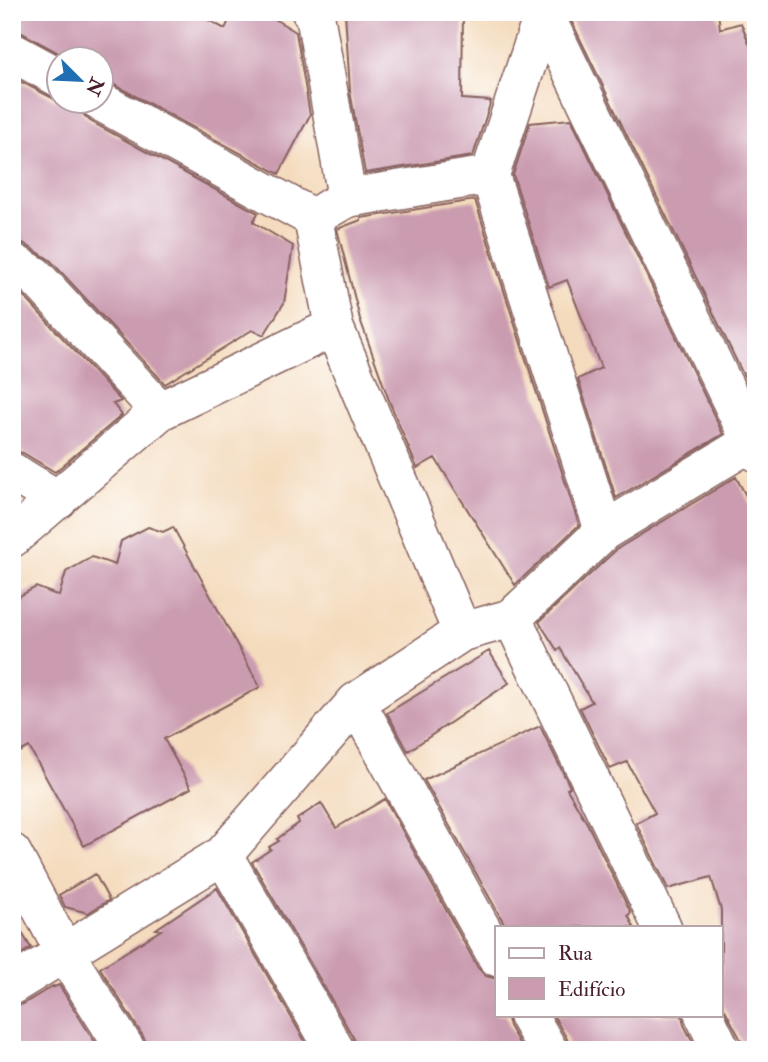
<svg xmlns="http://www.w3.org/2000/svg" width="768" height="1062" viewBox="0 0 768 1062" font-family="'IM FELL Double Pica',serif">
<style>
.building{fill:#cb9bb0}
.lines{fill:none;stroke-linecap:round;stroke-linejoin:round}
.minor-casing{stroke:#86615e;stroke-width:41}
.minor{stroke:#fff;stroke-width:38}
</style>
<rect width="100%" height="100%" fill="#fff"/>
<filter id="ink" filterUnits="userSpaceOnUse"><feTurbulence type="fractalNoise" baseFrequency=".0143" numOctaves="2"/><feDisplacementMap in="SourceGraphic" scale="14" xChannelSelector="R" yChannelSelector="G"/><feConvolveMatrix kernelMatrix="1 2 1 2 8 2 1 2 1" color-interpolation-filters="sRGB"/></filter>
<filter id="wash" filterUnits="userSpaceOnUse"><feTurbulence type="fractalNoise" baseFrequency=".00686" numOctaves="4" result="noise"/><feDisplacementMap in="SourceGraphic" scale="28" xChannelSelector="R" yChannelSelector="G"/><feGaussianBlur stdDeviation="1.57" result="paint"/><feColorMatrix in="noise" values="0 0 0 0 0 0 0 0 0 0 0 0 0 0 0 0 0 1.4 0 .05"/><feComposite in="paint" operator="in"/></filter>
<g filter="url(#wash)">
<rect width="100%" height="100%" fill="#f4dbbd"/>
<g id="blocks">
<!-- building -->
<path class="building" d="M12 12H194L225 29 233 12H263L296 32 310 115 279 174 111 83 102 80V60H71L22 33 12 30Z
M345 12H463L462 99 491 101 473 156 365 173 350 91Z
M567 12H718L720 29 741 23 756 60V401Z
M12 77 60 102H79L82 113 90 121 258 213 253 222 293 246 284 303 264 335 252 330 165 384 50 260 23 243 12 240Z
M571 119 723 434 616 498 578 379 601 368 567 280 549 287 513 175 530 123Z
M475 200 579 525 515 585 435 458 417 468 390 403 360 319 337 229 361 220V218Z
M12 288 20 292 121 401 113 404 122 415 55 472 23 453 12 450Z
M736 477 756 515V1050H743L741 1040 721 1002V910L711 877 668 889 636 823 655 813 627 762 610 769 580 708 592 702 560 648 557 650 539 622 617 549Z
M148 527 163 532 173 527 260 687 164 739 191 788 84 846 29 747 12 756V600L36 587 59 596 66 572 92 557 115 565 121 541Z
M489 651 509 683 408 751 387 713Z
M540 726 570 787 567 789 587 823 631 913 628 915 634 927H506L424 780Z
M385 799 478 968 486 976 497 979V1015H506L509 1026 523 1050H357L354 1039 252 862 271 849 269 847 279 841 277 839 299 823 297 819 321 803 336 828Z
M95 874 109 900 88 913 65 907 59 895Z
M217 888 310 1050H148L144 1038 100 968 161 930 156 929Z
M12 916 31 948 12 959Z
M59 985 100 1050H12V1007L23 1004 53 986 54 987Z
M553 1015H682L684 1025 697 1050H570L567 1039Z"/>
</g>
</g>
<g filter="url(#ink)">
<use href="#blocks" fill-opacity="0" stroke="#86615e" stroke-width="2"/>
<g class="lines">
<!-- minor casing -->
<g class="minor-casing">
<path id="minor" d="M311 12 315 15 347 198
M544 12 490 175 604 531
M544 14 756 452
M12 52 60 78
M101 102 313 218 334 327 462 632
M326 210 347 198 490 175
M12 262 34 275 160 411
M12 472 58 500
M12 538 160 411 334 327
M512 618 662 927
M356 702 497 957
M12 853 64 952 126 1050
M223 855 335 1050
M12 985 223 855 356 702 462 632 512 618 604 531 756 439
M528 1015 548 1050
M704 1015 721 1050"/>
</g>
<!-- minor -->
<use href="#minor" class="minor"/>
</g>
</g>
<!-- margin -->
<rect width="768" height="1062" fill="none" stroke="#fff" stroke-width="42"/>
<!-- legend -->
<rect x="495" y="926" width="228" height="91" fill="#ffffff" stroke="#b7a5aa" stroke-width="2"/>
<rect x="509" y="948" width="35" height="10" fill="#ffffff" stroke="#b7a5aa" stroke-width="2"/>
<text x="558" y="960" font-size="21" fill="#4a1f2b">Rua</text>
<rect x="509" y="978" width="35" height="21" fill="#cb9bb0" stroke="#b7a5aa" stroke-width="2"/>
<text x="558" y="996" font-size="21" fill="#4a1f2b">Edifício</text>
<!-- north arrow -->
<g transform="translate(80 80) rotate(114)"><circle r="33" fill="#ffffff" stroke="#b7a5aa" stroke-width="2"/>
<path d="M0-5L12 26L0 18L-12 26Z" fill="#1f6fb2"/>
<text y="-10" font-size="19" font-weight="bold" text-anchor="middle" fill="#4a1f2b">N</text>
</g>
</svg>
